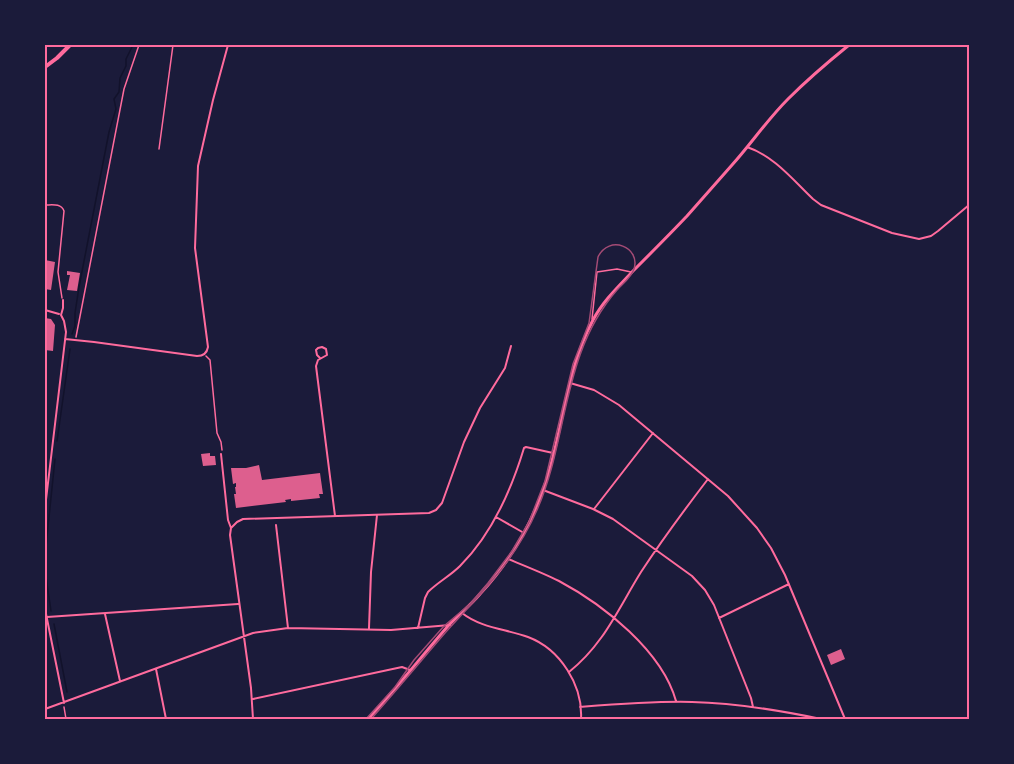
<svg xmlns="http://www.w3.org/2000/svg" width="1014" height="764" viewBox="0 0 1014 764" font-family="'PT Sans',sans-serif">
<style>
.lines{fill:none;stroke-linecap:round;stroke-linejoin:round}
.stream{stroke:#12122b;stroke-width:1.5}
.building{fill:#dd5f8e}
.path{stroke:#ff6b9d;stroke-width:1.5}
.service{stroke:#ff6b9d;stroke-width:1.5}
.minor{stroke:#ff6b9d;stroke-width:2}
.tertiary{stroke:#ff6b9d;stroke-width:3}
.secondary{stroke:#ff6b9d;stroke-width:4}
.tram{stroke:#a44b75;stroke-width:1.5}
.neatline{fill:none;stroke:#ff6b9d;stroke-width:2}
</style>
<rect width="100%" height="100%" fill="#1b1b3a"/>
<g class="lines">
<!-- stream -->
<path class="stream" d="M72 334 75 326V313L79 287 109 132 116 109 114 99 119 92 120 78 126 66V59L133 45
M57 441 70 349
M51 611 46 577V546L55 459
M54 624 67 692"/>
</g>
<!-- building -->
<path class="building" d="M45 260 55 262 51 290 45 289Z
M67 271 80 273 77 291 67 290 70 275H67Z
M45 318 51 319 55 325 53 351 45 350Z
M210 453V456H215L216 465 203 466 201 454Z
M259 465 262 480 320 473 323 494H319L320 498 291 501V499L285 500 286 502 236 508 234 494H236L235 487H236V483L233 484 231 468H246Z
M841 649 845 659 831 665 827 655Z"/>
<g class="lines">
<!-- path -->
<path class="path" d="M76 337 124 89 139 45
M206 356 210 360 217 433 221 442 222 450
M64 707 66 719"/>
<!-- service -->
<path class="service" d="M159 149 173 45
M45 205C52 205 61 203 64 211L58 272 62 298
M592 319 597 272 617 269 631 272"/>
<!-- minor -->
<path class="minor" d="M747 147C774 156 793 180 813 199L821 205 892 233 919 239 931 236 938 231 969 205
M45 310 59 314
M65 339 94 342 197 356C203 356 207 353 208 347L195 248 198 166 213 100 228 45
M320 358 317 355 316 350 318 348 322 347 326 349 327 355 318 360 316 366 335 516
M570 383 594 390 619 405 728 496 757 528 771 548 785 575 845 719
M221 454 228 520 231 528 230 535 251 688 253 719
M543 490 593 509 613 519 692 576 705 590 714 605 751 698 753 707
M45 508 66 332 64 321 61 315 63 308V300
M594 509 653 433
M496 517 524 533
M276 525 288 628
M231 528 237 522 243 519 429 513 436 510 442 503 464 442 480 408 505 368 511 346
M508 559C525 566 543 573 559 581 604 605 662 651 676 701
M45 609 64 703
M462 613C481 628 506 629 528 637 560 649 583 685 581 719
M105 614 120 681
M47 617 238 604
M719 618 789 584
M369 628 371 572 377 515
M418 628 425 598 428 592C438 582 450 576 460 566 492 534 511 491 524 448L526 447 553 453
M156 669 166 719
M569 672C604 644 618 609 641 572 662 540 685 509 708 479
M253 699 402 667 410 670
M580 707C618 704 655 701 692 702 736 703 778 710 821 719
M45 709 253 633 288 628 391 630 450 625"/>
<!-- tertiary -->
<path class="tertiary" d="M368 719C396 689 421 657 448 626 458 615 470 606 480 594 506 566 526 534 540 498 563 441 563 376 593 320 603 301 618 287 633 271 651 253 669 235 687 216 702 199 717 182 732 165 751 144 767 120 788 99 807 80 828 62 849 45"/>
<!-- secondary -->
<path class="secondary" d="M45 67 57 58 70 45"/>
<!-- tram -->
<path class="tram" d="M366 719 395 687 414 660 444 626 470 604 488 583 512 551 529 522 545 481 573 364 589 323 598 257C609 234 641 247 634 269 631 278 622 284 617 290 561 354 569 437 537 510 515 561 481 593 445 633 420 662 396 691 371 719"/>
</g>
<!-- border -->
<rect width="1014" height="764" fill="none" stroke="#1b1b3a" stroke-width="93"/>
<rect x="46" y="46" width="922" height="672" class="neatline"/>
</svg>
